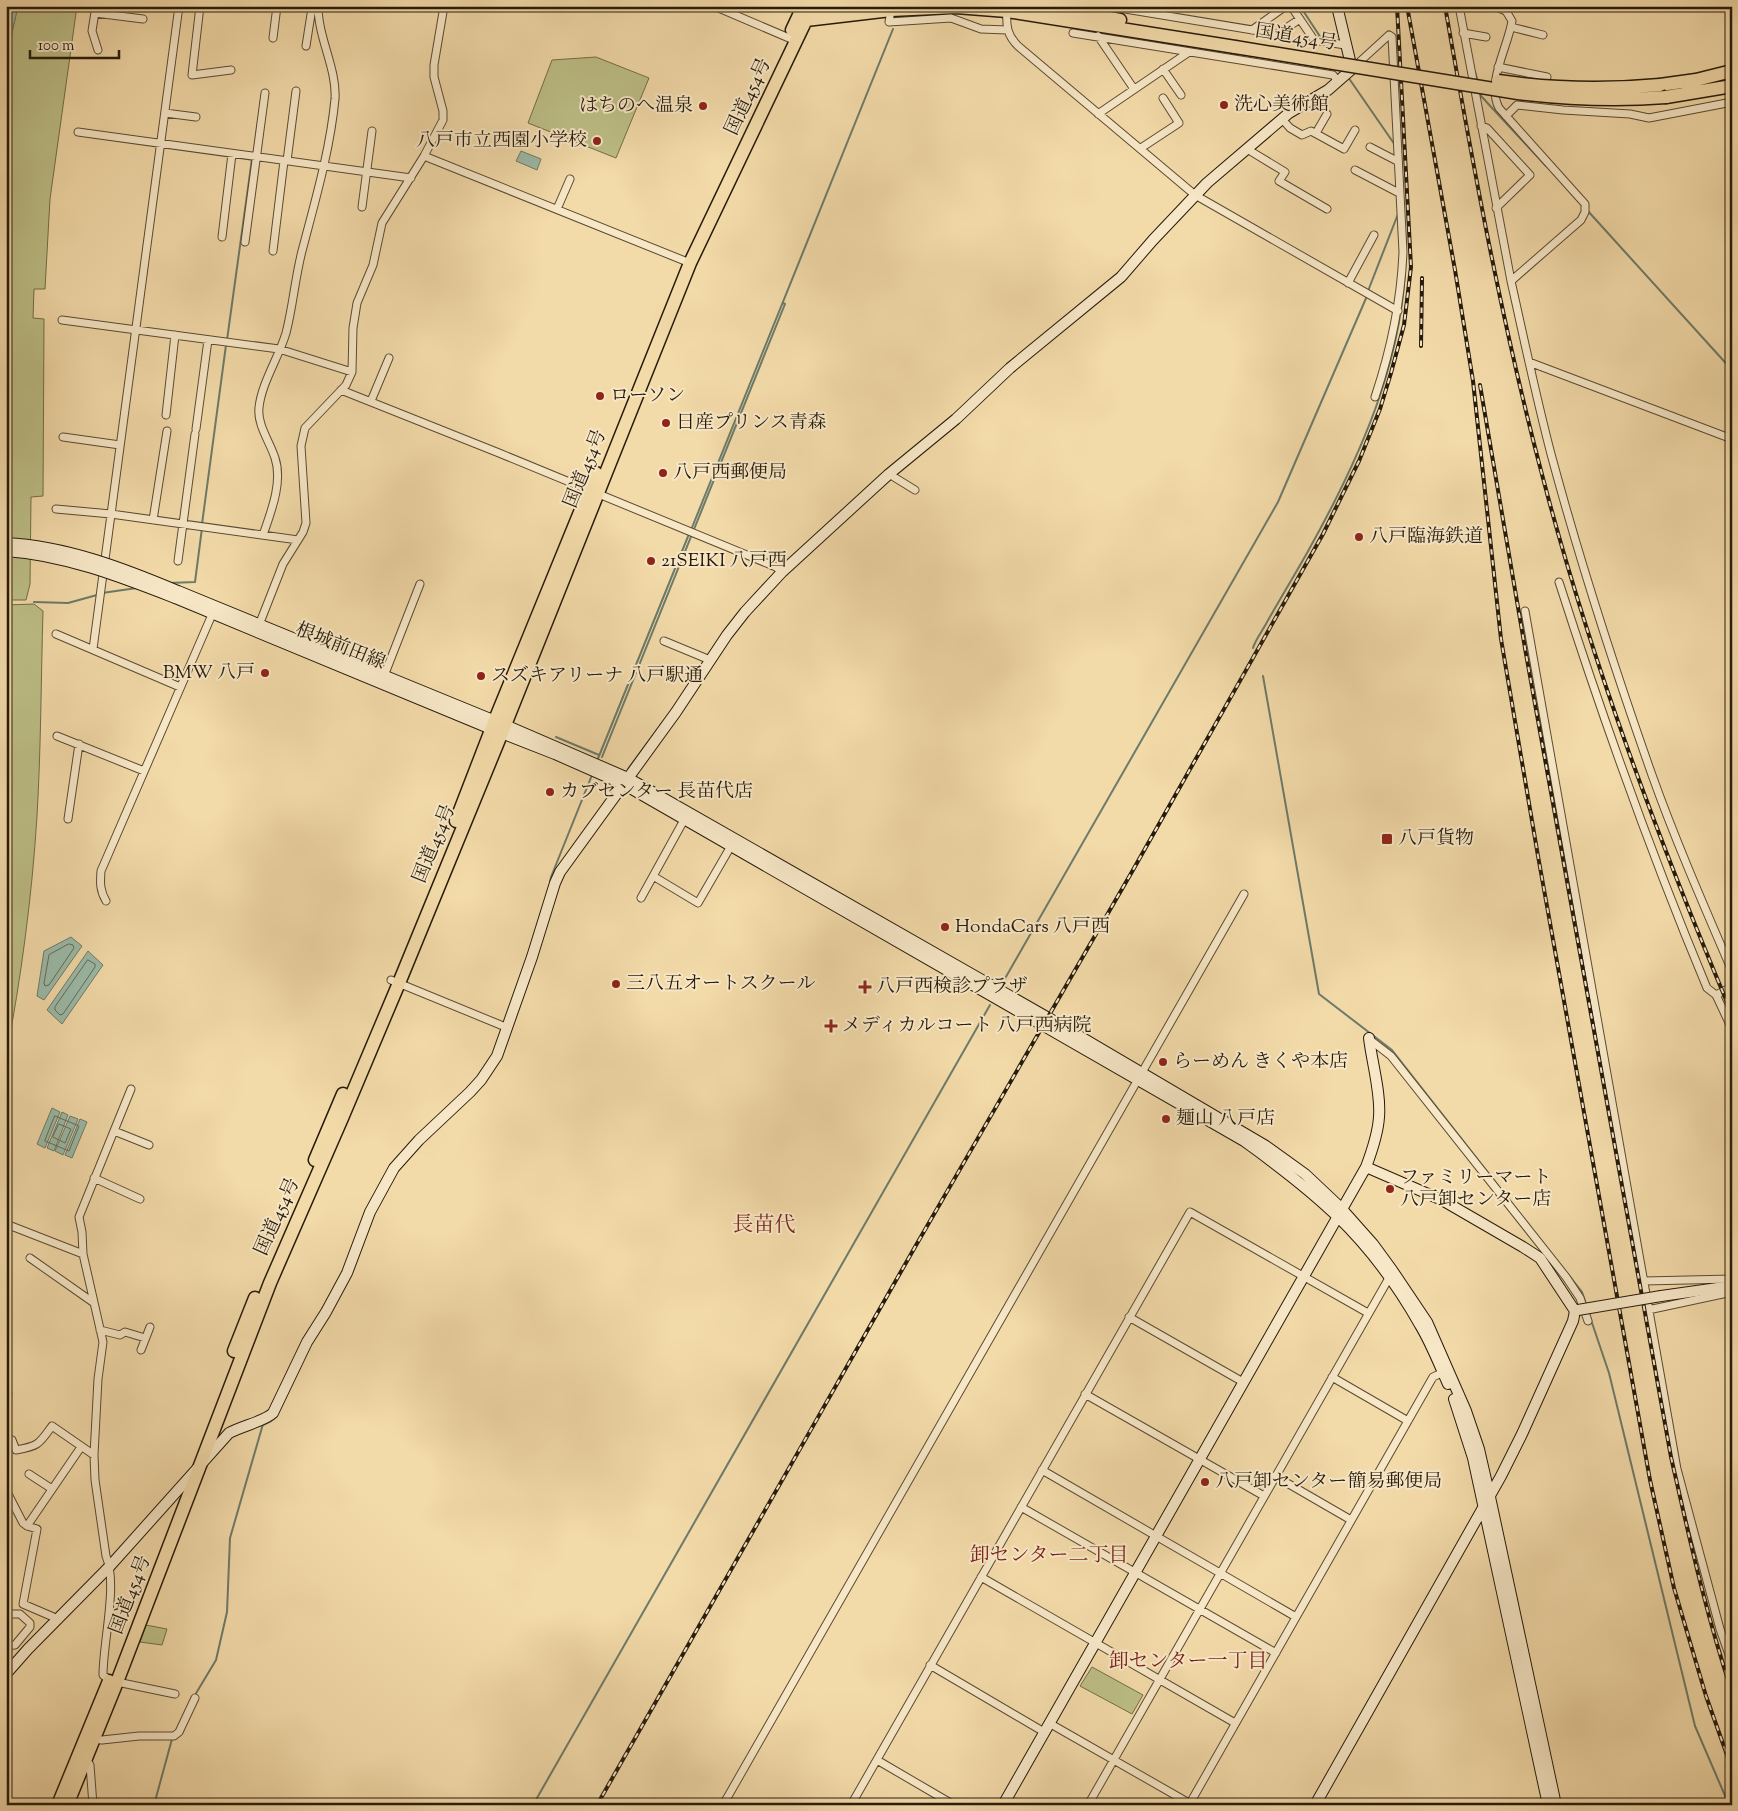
<svg xmlns="http://www.w3.org/2000/svg" width="1738" height="1811" viewBox="0 0 1738 1811" font-family="'Sorts Mill Goudy','Noto Serif JP',serif">
<style>
.green{fill:#bdbf87;stroke:#726d49}
.water{fill:#9bbba9;stroke:#6c7b6a}
.lines{fill:none;stroke-linecap:round;stroke-linejoin:round}
.shore{stroke:#606b5a;stroke-width:1}
.stream{stroke:#6c7b6a;stroke-width:2}
.street-casing{stroke:#594b32;stroke-width:9}
.secondary-casing{stroke:#261b0b;stroke-width:12}
.highway-casing{stroke:#261b0b;stroke-width:15}
.street{stroke:#f7e7c7;stroke-width:7}
.secondary{stroke:#f7e7c7;stroke-width:10}
.highway{stroke:#f3daa9;stroke-width:12}
.rail-casing{stroke:#261b0b;stroke-width:4}
.rail{stroke:#f7e7c7;stroke-width:2;stroke-dasharray:5.5;stroke-linecap:butt}
.secondary-bridge-casing{stroke:#261b0b;stroke-width:12;stroke-linecap:butt}
.highway-bridge-casing{stroke:#261b0b;stroke-width:15;stroke-linecap:butt}
.secondary-bridge{stroke:#f7e7c7;stroke-width:10}
.highway-bridge{stroke:#f3daa9;stroke-width:12}
.poi-dot{fill:#8f2418;stroke:#f7e7c7;stroke-width:2}
.labels{text-anchor:middle;dominant-baseline:central;stroke-width:4;stroke-linejoin:round;paint-order:stroke}
.street-label{font-size:19px;fill:#261b0b;stroke:#f7e7c7}
.poi-label{font-size:19px;fill:#261b0b;stroke:#f7e7c7;text-anchor:start}
.neighbourhood-label{font-size:20px;fill:#7a1f14;stroke:#f7e7c7}
.quarter-label{font-size:21px;fill:#7a1f14;stroke:#f7e7c7}
</style>
<rect width="100%" height="100%" fill="#f3daa9"/>
<filter id="stains"><feTurbulence type="fractalNoise" baseFrequency=".004" numOctaves="4"/><feColorMatrix values="0 0 0 0 .2 0 0 0 0 .09 0 0 0 0 .02 0 0 0 .5 -.17"/></filter>
<radialGradient id="worn" r=".72"><stop offset=".6" stop-color="#630" stop-opacity="0"/><stop offset="1" stop-color="#630" stop-opacity=".3"/></radialGradient>
<!-- green -->
<path class="green" d="M18 6H77L50 199 45 289H34L33 318 44 319 43 496 31 497 30 584 26 600H6V59Z
M596 57 649 78 616 158 528 123 552 60Z
M34 604 43 611C41 679 41 748 37 816 32 897 21 978 6 1057V605Z
M146 1625 167 1629 162 1645 140 1642Z
M1092 1667 1143 1695 1132 1714 1080 1686Z"/>
<!-- water -->
<path class="water" d="M6 6H18L6 59Z
M521 151 541 159 537 170 516 161Z
M71 937 82 946 44 1000 37 996 44 951Z
M88 951 103 965 62 1024 47 1010Z
M52 1108 60 1112 45 1148 37 1144Z
M62 1112 68 1115 54 1151 47 1148Z
M70 1116 78 1119 63 1155 55 1151Z
M80 1119 87 1122 72 1158 65 1155Z"/>
<g class="lines">
<!-- shore -->
<path class="shore" d="M69 944 73 945 74 948 49 985 45 986 44 983 49 955Z
M88 960 95 964V967L63 1014 60 1015 55 1010V1007Z
M55 1116 79 1126 69 1151 45 1141Z
M59 1124 71 1129 65 1143 53 1137Z"/>
<!-- stream -->
<path class="stream" d="M1300 6 1321 38
M1475 72 1478 82
M1348 77 1395 145
M1480 92 1481 96 1546 166
M1587 210 1732 370
M1368 291 1398 214
M227 340 252 159
M202 524 226 345
M691 530 893 29
M169 583 195 582 202 528
M102 593 137 588
M34 602 68 603 97 595
M1253 648C1255 640 1263 630 1267 622 1280 599 1294 576 1307 553 1363 453 1412 344 1405 228
M1263 676 1319 994 1392 1050 1562 1267
M556 737 599 755
M602 757 785 304 783 303
M597 761 689 534
M628 769 665 719
M550 882 551 877 592 775
M1003 982 1278 502 1367 296
M502 1055 509 1036
M1568 1274 1582 1292 1586 1304
M1588 1311 1609 1373 1695 1726 1729 1805
M263 1425 271 1421 276 1417
M195 1695 216 1660 227 1612 230 1538 263 1424
M154 1805 172 1739
M533 1805 990 1005"/>
<!-- street casing -->
<g class="street-casing">
<path id="street" d="M96 6 92 31 98 50
M200 6 192 75 231 70
M714 6 796 41
M1107 6 1277 34 1300 19
M1291 6 1314 40 1345 45
M1459 6 1511 281
M1494 6 1506 11 1512 21C1508 47 1486 83 1499 108L1585 204V212L1581 220 1511 281C1524 339 1536 397 1551 454 1580 562 1615 670 1652 775 1676 842 1704 906 1732 971
M891 10 889 22 951 18 981 29 1007 30
M1007 11C1006 26 1007 35 1018 46L1195 195 1398 311
M95 13 143 19
M1511 27 1543 35
M1252 30 1286 6
M1073 33 1333 75 1338 81
M1463 33 1486 37
M1098 36 1134 89
M273 38 277 6
M306 46 312 8 318 9
M1354 67 1389 35 1392 37 1403 252C1401 302 1391 349 1375 397
M1498 67 1547 77
M1163 69 1181 95
M165 113 196 117
M1098 114 1189 52
M1506 116 1517 105 1563 110 1630 114 1649 118 1732 102
M1282 119 1290 128 1302 135 1311 131 1344 149 1355 130
M1481 126 1487 128 1530 175 1496 208
M78 132 411 178
M1316 133 1327 114
M1370 147 1397 161
M1141 148 1179 123 1163 98
M1247 149 1285 172 1279 181 1327 209
M424 156 690 263
M287 161 296 91
M1355 170 1399 193
M362 207 372 131
M557 209 570 179
M222 237 232 154
M245 242 265 93
M273 251 284 161
M1348 283 1374 235
M62 320 279 349 352 372
M1529 362 1732 439
M341 390 499 453 776 567 782 572
M371 401 389 358
M166 415 175 335
M196 429 208 340
M63 437 120 445
M889 474 915 490
M56 509 111 514 298 540
M153 520 167 431
M263 535C271 512 283 482 275 458 270 442 257 425 259 408 261 384 279 357 286 333 293 306 295 278 302 251 315 201 330 151 335 99 337 69 318 38 318 6
M178 561 195 434
M1559 582C1603 719 1651 854 1707 988L1716 995 1732 1029
M1525 611 1677 1469 1720 1629 1732 1663
M259 625 283 564 303 532 306 523 301 446 305 428 346 385 352 372 353 328 357 303 373 265 382 223 424 156 443 120V111L434 77V65L444 6
M56 634 180 687
M664 641 710 660
M93 649 179 6
M384 676 420 584
M57 736 144 771
M68 819 79 744
M653 876 698 903 731 846
M641 898 684 820
M106 901C100 891 100 883 101 871L214 610
M391 980 508 1028
M1716 995 1732 987
M1369 1039 1391 1056 1566 1277 1580 1298 1588 1321
M114 1131 149 1145
M94 1178 140 1199
M6 1224 83 1254
M30 1258 94 1303
M1644 1281 1732 1279
M1648 1310 1732 1292
M1129 1317 1243 1382
M100 1330 120 1335 125 1332 145 1338
M141 1350 150 1327
M1332 1377 1408 1421
M6 1394H8
M1085 1394 1264 1496
M12 1440 16 1450C39 1446 39 1444 52 1426L94 1455
M1042 1470 1296 1617
M29 1474 52 1489
M1275 1476 1351 1520
M6 1490 23 1523 27 1526
M1021 1507 1276 1653
M981 1577 1235 1723
M6 1614H20L30 1623V1627L15 1645 6 1646
M58 1619 23 1604 37 1529 27 1526 81 1447
M930 1665 1044 1732
M109 1680 103 1675C103 1642 118 1584 106 1556L95 1480 94 1455 98 1379 103 1342 83 1254 82 1232 79 1217 131 1089
M117 1682 175 1694
M1049 1723 1189 1803
M91 1739 102 1740 139 1736H174L179 1732 195 1698
M86 1759 90 1765 93 1805
M877 1760 954 1805
M723 1805 1244 894
M851 1805 1190 1212 1368 1313
M1088 1805 1389 1278
M1189 1805 1433 1377 1446 1371"/>
</g>
<!-- secondary casing -->
<g class="secondary-casing">
<path id="secondary" d="M178 591 505 725 628 778 1052 1020 1266 1146 1305 1174 1341 1208 1373 1244 1392 1270 1427 1322 1466 1411 1479 1449 1490 1497 1556 1805
M175 598 491 729 555 754 623 784 1244 1141C1276 1164 1308 1188 1337 1216 1369 1247 1398 1286 1420 1325 1431 1343 1439 1364 1448 1384
M1661 1296 1732 1286
M1454 1399 1473 1458 1548 1805
M6 1674 28 1649 110 1566 229 1433C242 1426 265 1421 273 1413L307 1342 326 1312 347 1273 370 1212 394 1168 419 1140 470 1092 481 1080 497 1056 532 957 555 883 560 872 676 712 727 635 745 612 782 572 889 474 956 419 1010 368 1121 277 1153 240 1207 183 1289 113 1328 90 1352 69 1337 6
M1003 1805 1366 1167C1372 1151 1378 1134 1379 1117 1381 1093 1372 1063 1369 1038
M1315 1805 1501 1476 1522 1434 1573 1321 1575 1311 1540 1258 1523 1247 1442 1200 1366 1167"/>
</g>
<!-- highway casing -->
<g class="highway-casing">
<path id="highway" d="M1043 6 1120 20
M792 30 800 13 833 6
M1660 85 1696 80 1732 71
M1666 97 1732 86
M456 821 495 720 596 473
M315 1160 343 1094
M234 1351 255 1298
M58 1805 109 1681
M67 1805 117 1682 270 1283 342 1118 399 983 505 725 690 263 806 20 891 10 956 7 1007 11 1235 47"/>
</g>
<!-- street -->
<use href="#street" class="street"/>
<!-- secondary -->
<use href="#secondary" class="secondary"/>
<!-- highway -->
<use href="#highway" class="highway"/>
<!-- rail casing -->
<g class="rail-casing">
<path id="rail" d="M1407 6 1455 270 1473 381 1501 639 1538 856 1650 1480 1674 1588 1706 1696 1732 1769
M1445 6C1473 166 1502 325 1544 482 1592 664 1659 841 1732 1014
M1421 346 1422 278
M1480 385 1526 654 1671 1457C1689 1536 1706 1615 1732 1692
M597 1805 915 1247 1133 870 1323 534 1359 461 1380 409 1391 373 1404 325 1411 267 1397 6"/>
</g>
<!-- rail -->
<use href="#rail" class="rail"/>
<!-- secondary-bridge casing -->
<g class="secondary-bridge-casing">
<path id="secondary-bridge" d="M6 543C66 546 123 568 178 591
M6 551C65 555 121 577 175 598
M1578 1310 1661 1296"/>
</g>
<!-- highway-bridge casing -->
<g class="highway-bridge-casing">
<path id="highway-bridge" d="M1235 47 1518 93C1568 99 1615 101 1666 97
M1498 81C1552 89 1606 90 1660 85"/>
</g>
<!-- secondary-bridge -->
<use href="#secondary-bridge" class="secondary-bridge"/>
<!-- highway-bridge -->
<use href="#highway-bridge" class="highway-bridge"/>
</g>
<!-- markers -->
<g class="poi-dot">
<circle cx="1224" cy="105" r="5"/>
<circle cx="703" cy="106" r="5"/>
<circle cx="597" cy="141" r="5"/>
<circle cx="600" cy="396" r="5"/>
<circle cx="666" cy="423" r="5"/>
<circle cx="663" cy="473" r="5"/>
<circle cx="1359" cy="537" r="5"/>
<circle cx="651" cy="561" r="5"/>
<circle cx="265" cy="673" r="5"/>
<circle cx="481" cy="676" r="5"/>
<circle cx="550" cy="792" r="5"/>
<rect x="1381" y="833" width="12" height="12" rx="2.5"/>
<circle cx="945" cy="927" r="5"/>
<circle cx="616" cy="984" r="5"/>
<path d="M862.5 979.5h5v5h5v5h-5v5h-5v-5h-5v-5h5z"/>
<path d="M828.5 1018.5h5v5h5v5h-5v5h-5v-5h-5v-5h5z"/>
<circle cx="1163" cy="1062" r="5"/>
<circle cx="1166" cy="1119" r="5"/>
<circle cx="1390" cy="1189" r="5"/>
<circle cx="1205" cy="1482" r="5"/>
</g>
<g class="labels">
<!-- street labels -->
<g class="street-label">
<text transform="translate(1296 38) rotate(9)">国道454号</text>
<text transform="translate(749 97) rotate(-65)">国道454号</text>
<text transform="translate(586 469) rotate(-68)">国道454号</text>
<text transform="translate(340 647) rotate(22)">根城前田線</text>
<text transform="translate(435 844) rotate(-68)">国道454号</text>
<text transform="translate(278 1217) rotate(-66)">国道454号</text>
<text transform="translate(131 1595) rotate(-69)">国道454号</text>
</g>
<!-- poi labels -->
<g class="poi-label">
<text x="1234" y="105">洗心美術館</text>
<text x="693" y="106" text-anchor="end">はちのへ温泉</text>
<text x="587" y="141" text-anchor="end">八戸市立西園小学校</text>
<text x="610" y="396">ローソン</text>
<text x="676" y="423">日産プリンス青森</text>
<text x="673" y="473">八戸西郵便局</text>
<text x="1369" y="537">八戸臨海鉄道</text>
<text x="661" y="561">21SEIKI 八戸西</text>
<text x="255" y="673" text-anchor="end">BMW 八戸</text>
<text x="491" y="676">スズキアリーナ 八戸駅通</text>
<text x="560" y="792">カブセンター 長苗代店</text>
<text x="1398" y="839">八戸貨物</text>
<text x="955" y="927">HondaCars 八戸西</text>
<text x="626" y="984">三八五オートスクール</text>
<text x="876" y="987">八戸西検診プラザ</text>
<text x="842" y="1026">メディカルコート 八戸西病院</text>
<text x="1173" y="1062">らーめん きくや本店</text>
<text x="1176" y="1119">麺山 八戸店</text>
<text x="1400" y="1178">ファミリーマート<tspan x="1400" dy="22">八戸卸センター店</tspan></text>
<text x="1215" y="1482">八戸卸センター簡易郵便局</text>
</g>
<!-- neighbourhood labels -->
<g class="neighbourhood-label">
<text x="1049" y="1556">卸センター二丁目</text>
<text x="1188" y="1662">卸センター一丁目</text>
</g>
<!-- quarter labels -->
<g class="quarter-label">
<text x="764" y="1226">長苗代</text>
</g>
</g>
<!-- margin -->
<rect width="1738" height="1811" fill="none" stroke="#f3daa9" stroke-width="25"/>
<rect x="8" y="8" width="1723" height="1796" fill="none" stroke="#261b0b" stroke-width="2.5"/>
<rect x="12" y="12" width="1713" height="1786" fill="none" stroke="#261b0b"/>
<!-- scale -->
<path d="M30 50v8h89v-8" fill="none" stroke="#261b0b" stroke-width="2.5"/>
<text x="38" y="50" font-size="15" fill="#261b0b" stroke="#f7e7c7" stroke-width="4" paint-order="stroke">100 m</text>
<rect width="100%" height="100%" filter="url(#stains)"/>
<rect width="100%" height="100%" fill="url(#worn)"/>
</svg>
